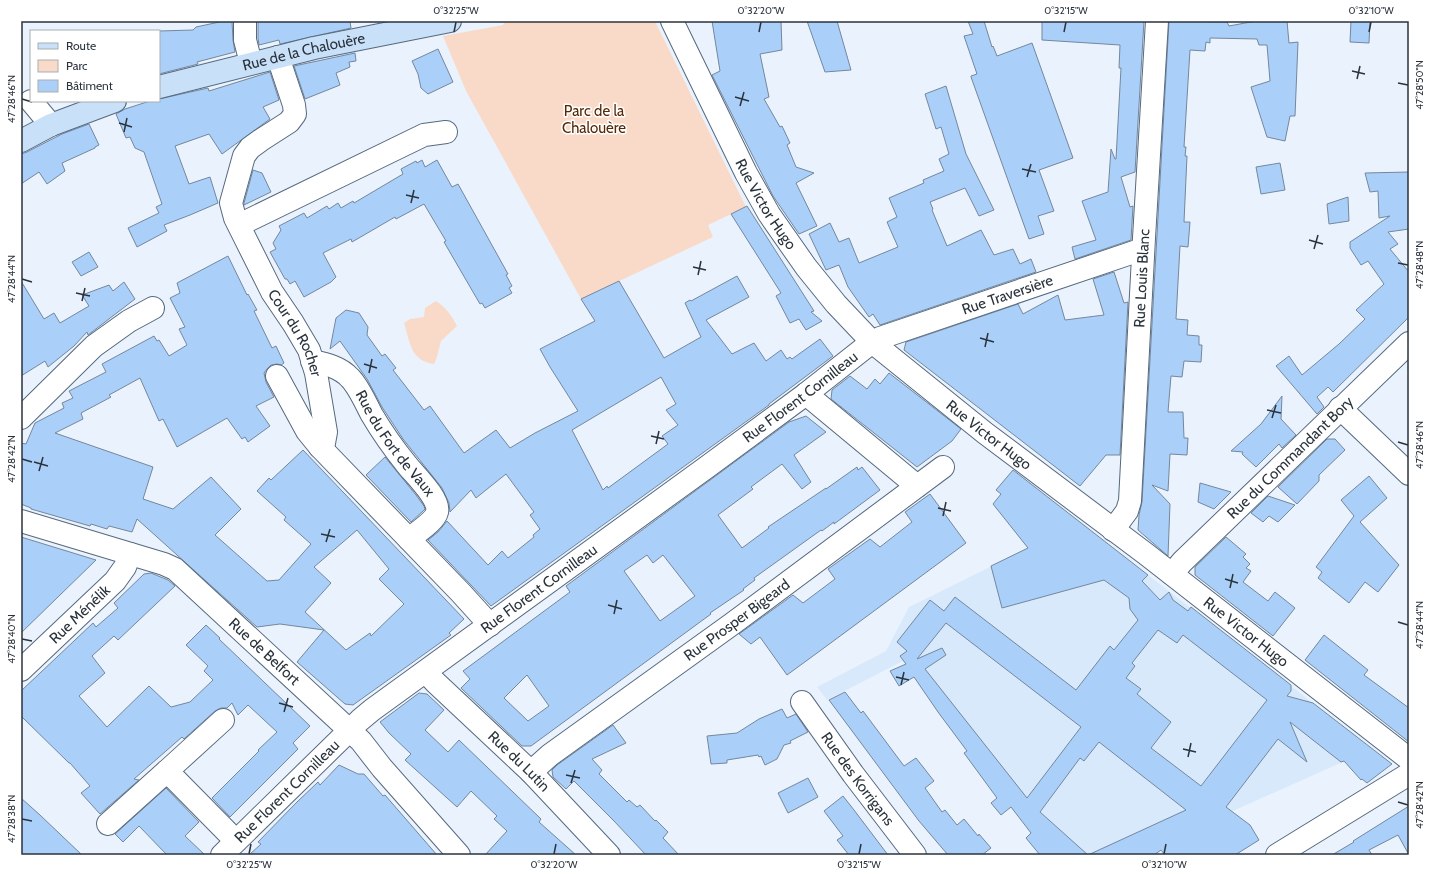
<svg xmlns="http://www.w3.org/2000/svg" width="1430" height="876" viewBox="0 0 1430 876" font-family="Cabin,sans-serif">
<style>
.built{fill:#d9e9fc}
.green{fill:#f9dac8}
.building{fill:#aacff8;stroke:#74879e;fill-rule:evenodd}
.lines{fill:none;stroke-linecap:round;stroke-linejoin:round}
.street-casing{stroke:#56697e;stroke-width:24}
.secondary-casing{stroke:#56697e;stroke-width:24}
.street{stroke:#fff;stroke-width:22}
.secondary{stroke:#c9e0f9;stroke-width:22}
.ticks{fill:none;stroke:#2a333c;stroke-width:1.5}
.labels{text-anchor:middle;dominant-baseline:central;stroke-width:3;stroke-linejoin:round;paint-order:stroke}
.street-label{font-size:15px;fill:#2a333c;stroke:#fff}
.park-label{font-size:15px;fill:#562805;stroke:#fff}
.neatline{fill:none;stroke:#2a333c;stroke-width:1.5}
.ticks-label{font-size:10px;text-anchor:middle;fill:#2a333c}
</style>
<rect width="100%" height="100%" fill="#eaf3fd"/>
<!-- built -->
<path class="built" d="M1089 529 1372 749 1134 855H1049L903 661 827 700 817 687 886 651 909 607 1034 545 1062 563Z"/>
<!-- green -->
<path class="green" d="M513 21H655L746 207 708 225 713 237 581 299 466 91 443 36 503 25 504 23Z
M436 301C446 308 451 314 457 326L441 341 437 357 434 364C410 361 410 341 404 323L410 319 424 317 425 308Z"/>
<!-- building -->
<path class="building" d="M224 21H232L233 40 235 52 197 62 198 64 159 74V31L193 30 196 27Z
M258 21H350L351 28 280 44 279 40 259 45 258 38Z
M712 21H781L782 50 760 54 769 97 764 99 780 127 782 126 790 143 787 145 796 167 814 173 796 183 817 226 799 234 773 196 712 75 720 71Z
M807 21H837L851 70 825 72Z
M968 21H984L992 47 993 46 997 56 1032 43 1073 158 1039 170 1054 211 1038 216 1044 234 1029 239 971 77V76L977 74 964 36 973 34Z
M1042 21H1144L1135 172 1121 177 1130 207 1133 206 1131 240 1075 259 1072 247 1096 240 1082 201 1108 192 1111 149 1115 159H1116L1121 68H1119L1120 45 1042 40Z
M1169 21 1227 22 1229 26 1256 21H1287L1289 43 1298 42 1295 116H1290L1285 141 1267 137 1251 87 1270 81 1267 45H1259L1257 39 1210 38V43L1206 42 1205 51 1190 50 1184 147H1186L1185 156H1187L1184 222H1190L1188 247 1180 246 1176 319 1188 320 1187 335 1199 336V345H1202L1201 362 1184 361 1182 377 1171 376 1168 412H1183L1184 438H1188L1187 455 1170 454 1168 491 1152 485 1170 504 1168 556 1138 530 1139 515 1142 502Z
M1351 21H1370L1369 43 1350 42Z
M438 49 453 82 428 94 421 88 418 74 412 61Z
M355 53 356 61 349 62 350 67 336 73 340 85 305 99 294 66Z
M270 72 279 100 263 107 270 119 222 154 209 134 175 146 189 184 210 177 218 203 190 215 164 225 167 231 137 247 128 228 159 213 156 207 162 204 144 152 135 148 130 137 126 138 116 114 125 109 150 101H159V99L208 88 209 91Z
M946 86 966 154 994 210 979 216 965 188 930 202 933 209 932 210 947 246 981 230 994 255 1013 249 1020 264 1031 259 1036 272 880 325 873 314 869 317 848 287 839 265 826 270 809 234 830 223 839 242 849 238 859 263 898 247 887 222 897 217 889 198 924 183 923 180 944 171 939 159 949 154 941 127 936 129 925 94Z
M89 124 99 145 95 147V148L62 163 65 171 47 184 39 172 21 184V154L27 152 62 134Z
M422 160 425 167 437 160 452 187 458 184 508 274 506 275 512 286 509 288 512 293 485 308 482 303 480 304 444 242 446 241 424 204 396 219 395 217 352 242 351 239 323 253 336 277 331 282 304 297 295 281 290 284 287 279H285L270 252 276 249 273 243 281 230 279 226 304 213 307 218 327 206 329 209 338 203 341 208 353 201 354 203 403 174 401 169 416 161 417 163Z
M1280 163 1285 190 1261 194 1256 167Z
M253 170 262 173 271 192 244 205V203Z
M1409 172V229L1388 232 1398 244 1390 249 1409 272V317L1333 392 1328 387 1317 397 1324 407 1317 414 1276 366 1289 356 1302 375 1339 344 1365 319 1356 310 1384 284 1368 261 1361 265 1350 248V242L1390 216 1379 218 1378 191 1370 192 1365 173Z
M1348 197 1349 221 1329 224 1327 204Z
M747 206 814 311 811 312 822 321 806 330 799 319 790 323 776 296 781 293 731 214Z
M89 252 98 267 81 276 72 262Z
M228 256 247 295 248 294 257 310 254 311 272 348 276 346 284 363 281 365 277 364 271 365 267 369 264 373 266 382 274 397 256 406 270 426 248 442 245 437 242 439 227 418 177 447 163 419 159 421 140 378 109 395 111 397 81 413 83 419 55 433 153 467 143 499 173 509 211 477 241 509 215 535 267 581 279 580 311 544 284 520 286 517 257 491 269 478 271 480 303 450 464 619 449 633 451 635 353 705 345 704 297 662 324 630 280 624 257 627 137 519 132 532 109 526 107 529 91 524 90 526 31 509V508L21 504V443L26 444 35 423 64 408 62 403 73 398 69 391 106 372 102 364 154 336 157 341 159 340 169 356 187 345 179 329 185 327 170 298 180 293 177 283ZM357 530 389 569 379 579 404 604 371 636 370 633 346 650 305 612 331 583 314 567Z
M1114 272 1124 303 1128 302 1120 455H1106L1080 486 904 350 906 342 1018 304 1023 314 1058 295 1065 320 1104 315 1093 279Z
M737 276 749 297 706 320 732 354 754 343 766 361 781 350 787 359 790 357 792 359 820 339 833 356 769 404V405L491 606 428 540 438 532 447 521 488 565 502 551 508 558 534 537 533 535 540 529 530 515 534 512 506 474 476 498 471 490 450 512 449 503 442 488 403 439 382 407 367 379 340 341 330 349 336 318 346 310 359 313 368 327 367 335 382 356 385 354 396 368 393 370 424 410 430 406 464 453 496 430 510 448 535 433 578 411 550 367 540 349 595 321 581 299 619 281 664 358 701 337 685 303 690 300 691 301ZM661 377 676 404 666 410 678 425 662 436 668 444 608 488 607 486 603 490 572 430Z
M21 281 44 319 54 313 60 323 89 306 82 295 109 285 113 291 124 282 135 299 88 335 87 332 74 346 48 367 45 361 21 376Z
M889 373 961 429 952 441 917 467 831 399 832 390 850 376 867 389 875 379 880 384Z
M1282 396 1281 419 1296 435 1282 448 1279 444 1256 467 1242 454 1243 452 1231 451 1261 424Z
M806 416 826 432 794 455 811 482 802 489 782 464 751 487 753 489 718 515 742 548 769 528 768 527 826 488V489L857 467 858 470 862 467 880 490 834 524V522L822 531 821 530 754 578 755 580 743 589 744 590 710 613 711 614 531 746H522L461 688 470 679 463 671 570 592 566 586 789 422ZM647 555 653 563 663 555 695 596 660 621 624 571ZM527 675 549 706 528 721 504 698Z
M1327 439H1335L1345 450 1319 475V481L1297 504 1278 487Z
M385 457 416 495 424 506 425 509 423 511 411 522 366 475Z
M1013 470 1148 575 1142 581 1160 600 1169 592 1173 600 1188 611 1191 607 1291 685V691L1287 696 1313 703 1392 764 1367 783 1362 779 1361 780 1344 761 1341 762 1290 722 1307 762 1278 739 1226 807 1250 825 1259 840 1235 855H1165L1161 850 1154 855H1088L1186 810 1099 742 1084 761 1080 758 1040 812 1088 855H1040L1026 838 1031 833 1011 807 1001 815 991 803 997 798 964 753 967 751 938 712 914 677 899 686 890 671 906 664 900 656 907 651 897 642 930 600 944 611 955 597 1076 690 1110 646 1114 650 1138 620 1130 609 1129 598 1104 580 1002 608 991 566 1028 548 993 504 1001 494 996 490ZM946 623 1081 727 1027 798 925 669 946 655 942 648 917 659ZM1158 630 1177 643 1183 635 1267 700 1201 786 1151 748 1171 722 1137 694 1141 689 1126 678 1135 666 1132 663Z
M1369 476 1387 498 1360 522 1399 565 1378 592 1365 582 1349 603 1318 578 1322 572 1316 567 1354 516 1341 500Z
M1200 483 1231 492 1214 509 1198 502Z
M930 494 966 543 828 645 787 675 760 637 751 644 739 634 793 595 803 603 835 579 828 569 870 539 880 547 912 522 905 512Z
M1268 496 1295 505 1278 522 1269 516 1263 522 1251 513Z
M21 537 96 560 21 633Z
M1226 537 1246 554 1243 557 1250 564 1246 568 1251 571 1243 582 1268 601 1275 592 1295 608 1273 636 1195 575V567Z
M151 573 168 580 175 586 118 640 114 636 92 656 105 673 79 696 107 727 149 686 171 707 190 702 213 680 204 671 208 666 186 645 206 625 220 638 219 639 310 726 293 743 298 749 230 817 212 798 259 751 258 750 277 732 248 705 238 715 232 703 227 708H221L215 711 184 739 182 737 134 779 139 780 100 814 81 793 90 786 70 763H69L21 716V691L93 623 96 627 118 608 114 603 144 574Z
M1324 635 1368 670 1364 675 1409 708V742L1305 660Z
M845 692 861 713 863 711 904 766 916 758 934 781 925 788 942 812 945 810 957 825 964 819 978 836 979 834 991 848 982 855H948L919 821 829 700Z
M419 693 427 694 444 710 425 730 448 752 459 740 541 819 539 822 576 855H485L507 831 494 819 497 816 471 791 457 807 405 760 411 754 389 733 380 722Z
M782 709 787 718 796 714 808 732 790 741 791 743 784 745 777 759 765 765 761 756 759 757 758 755 727 760V763L711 764 707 736 737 733 759 719Z
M613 725 626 743 592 759 602 770 599 774 627 802 629 800 637 807 640 805 655 821 656 820 668 832 663 838 679 855H646L614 821 574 781 566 789 553 777 552 770 557 765Z
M339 765 358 774H364L383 796 385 795 437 855H249L261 844 258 842 296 803 318 782 320 785Z
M808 778 818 797 788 813 778 793Z
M166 788 199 822 185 836 205 855H167L139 826 123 842 115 834Z
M843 796 854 810 888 855H849L837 840 843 836 824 811Z
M21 798 40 815 82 855H21Z
M1409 806V855L1398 835 1369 850 1372 855H1332L1354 842 1353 841Z"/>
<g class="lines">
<!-- street casing -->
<g class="street-casing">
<g id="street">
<path d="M245 21V40L251 63"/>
<path id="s1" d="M672 21 746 173 769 214 806 267 836 304 872 342 985 433 1146 554 1409 759"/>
<path id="s2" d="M278 57 294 105 295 114 289 122 261 140 250 148 244 156 231 203 235 218 272 292 293 323 309 350 316 373 326 432 324 443 320 447"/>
<path d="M31 101 51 125"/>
<path d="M239 225 424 135 446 132"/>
<path id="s3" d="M312 361C326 364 340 367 350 378 359 387 366 404 372 415 382 432 394 449 407 465 414 474 441 500 437 512 435 521 416 533 409 539"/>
<path d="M277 376 307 431 320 447 461 593 490 625"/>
<path d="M806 394 917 486"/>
<path d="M1340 408 1409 474"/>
<path d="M21 418 94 346 129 321 153 308"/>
<path id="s4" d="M21 521 164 564 175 569 361 741 382 768 459 855"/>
<path id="s5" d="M1113 530 1127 511 1130 501 1144 238 1157 21"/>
<path id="s6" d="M1172 574 1182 562 1409 343"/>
<path id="s7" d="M21 670 115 581 125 567 130 554"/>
<path id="s8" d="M426 672 435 682 531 772 609 855"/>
<path id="s9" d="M802 702 853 774 915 855"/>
<path d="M167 771 223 720"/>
<path id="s10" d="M531 772 550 755 732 624 943 467"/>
<path d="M108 824 167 771 236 841"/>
<path id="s11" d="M222 855 360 720 372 710 707 467 806 394 872 342 880 338 1143 249"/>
<path d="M1277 855 1409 774"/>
</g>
</g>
<!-- secondary casing -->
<g class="secondary-casing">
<g id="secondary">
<path id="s12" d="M159 87 314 48 450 21"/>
<path d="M21 141 51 125 115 101"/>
</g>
</g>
<!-- street -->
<use href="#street" class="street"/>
<!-- secondary -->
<use href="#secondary" class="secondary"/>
</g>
<!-- ticks -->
<path class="ticks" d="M454 32 456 22M759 32 761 22M1064 32 1066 22M1369 32 1371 22M1352 71 1365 74M1357 79 1360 66M1398 83 1408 85M735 97 749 101M22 99 32 102M740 106 744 92M119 123 132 127M124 132 127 118M1022 169 1036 172M1027 177 1031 164M406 195 419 198M411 203 414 190M1309 240 1323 244M1314 249 1318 235M1398 263 1408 265M693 267 706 270M698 275 701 261M22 279 32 282M76 293 90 296M82 301 85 288M980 338 994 342M985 347 988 333M364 364 377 368M369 373 372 359M1267 410 1281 413M1272 418 1276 405M651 436 664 439M1398 442 1408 445M656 444 659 431M22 459 32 462M34 462 48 466M39 471 43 457M938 508 951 511M943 516 946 502M321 534 335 537M326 542 330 529M1225 579 1238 583M1230 588 1233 574M608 605 622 609M614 614 617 600M1398 622 1408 625M22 639 32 641M896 677 909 680M901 685 904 672M279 703 293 707M284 712 288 698M1183 749 1196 752M1188 757 1191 743M566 775 580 778M571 783 575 770M1398 802 1408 805M22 819 32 821M249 854 251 844M554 854 556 844M859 854 861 844M1164 854 1166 844"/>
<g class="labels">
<!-- street labels -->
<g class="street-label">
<text stroke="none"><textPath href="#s12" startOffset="149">Rue de la Chalouère</textPath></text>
<text stroke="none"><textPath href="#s1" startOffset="206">Rue Victor Hugo</textPath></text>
<text stroke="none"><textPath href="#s5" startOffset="257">Rue Louis Blanc</textPath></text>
<text stroke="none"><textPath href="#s11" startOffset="973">Rue Traversière</textPath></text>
<text stroke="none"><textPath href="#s2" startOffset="321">Cour du Rocher</textPath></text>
<text stroke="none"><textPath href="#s11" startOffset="739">Rue Florent Cornilleau</textPath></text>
<text stroke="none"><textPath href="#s1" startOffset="530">Rue Victor Hugo</textPath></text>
<text stroke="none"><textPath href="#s3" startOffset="122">Rue du Fort de Vaux</textPath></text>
<text stroke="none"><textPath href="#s6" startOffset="166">Rue du Commandant Bory</textPath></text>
<text stroke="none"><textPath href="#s11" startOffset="415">Rue Florent Cornilleau</textPath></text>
<text stroke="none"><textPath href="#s7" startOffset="81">Rue Ménélik</textPath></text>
<text stroke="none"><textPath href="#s10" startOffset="256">Rue Prosper Bigeard</textPath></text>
<text stroke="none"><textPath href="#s1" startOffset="854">Rue Victor Hugo</textPath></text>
<text stroke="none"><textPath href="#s4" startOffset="283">Rue de Belfort</textPath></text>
<text stroke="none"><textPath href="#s8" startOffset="129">Rue du Lutin</textPath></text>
<text stroke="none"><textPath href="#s9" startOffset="95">Rue des Korrigans</textPath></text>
<text stroke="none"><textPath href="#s11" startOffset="91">Rue Florent Cornilleau</textPath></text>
</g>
<!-- park labels -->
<g class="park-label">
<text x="594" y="111">Parc de la<tspan x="594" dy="17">Chalouère</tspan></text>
</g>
</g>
<!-- border -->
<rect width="1430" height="876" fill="none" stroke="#ffffff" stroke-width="44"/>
<!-- legend -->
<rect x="30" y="30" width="130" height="72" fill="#ffffff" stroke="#aaadb1"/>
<rect x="38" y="43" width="20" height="6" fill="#c9e0f9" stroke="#aaadb1"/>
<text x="66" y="50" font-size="12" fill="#2a333c">Route</text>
<rect x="38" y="60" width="20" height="12" fill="#f9dac8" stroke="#aaadb1"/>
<text x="66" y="70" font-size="12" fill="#2a333c">Parc</text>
<rect x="38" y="80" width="20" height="12" fill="#aacff8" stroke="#aaadb1"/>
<text x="66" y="90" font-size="12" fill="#2a333c">Bâtiment</text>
<rect x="22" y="22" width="1386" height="832" class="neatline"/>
<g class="ticks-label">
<text x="456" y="14">0°32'25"W</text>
<text x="761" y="14">0°32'20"W</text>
<text x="1066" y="14">0°32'15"W</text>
<text x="1371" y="14">0°32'10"W</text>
<text transform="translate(1419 85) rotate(-90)" y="4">47°28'50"N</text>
<text transform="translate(11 99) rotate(-90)" y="4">47°28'46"N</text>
<text transform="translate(1419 265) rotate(-90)" y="4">47°28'48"N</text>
<text transform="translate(11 279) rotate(-90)" y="4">47°28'44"N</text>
<text transform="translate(1419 445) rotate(-90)" y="4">47°28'46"N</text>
<text transform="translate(11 459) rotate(-90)" y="4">47°28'42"N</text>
<text transform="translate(1419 625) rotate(-90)" y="4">47°28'44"N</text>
<text transform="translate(11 639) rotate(-90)" y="4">47°28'40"N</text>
<text transform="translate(1419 805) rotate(-90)" y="4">47°28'42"N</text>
<text transform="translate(11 819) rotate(-90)" y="4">47°28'38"N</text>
<text x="249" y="868">0°32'25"W</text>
<text x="554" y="868">0°32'20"W</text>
<text x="859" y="868">0°32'15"W</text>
<text x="1164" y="868">0°32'10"W</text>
</g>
</svg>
